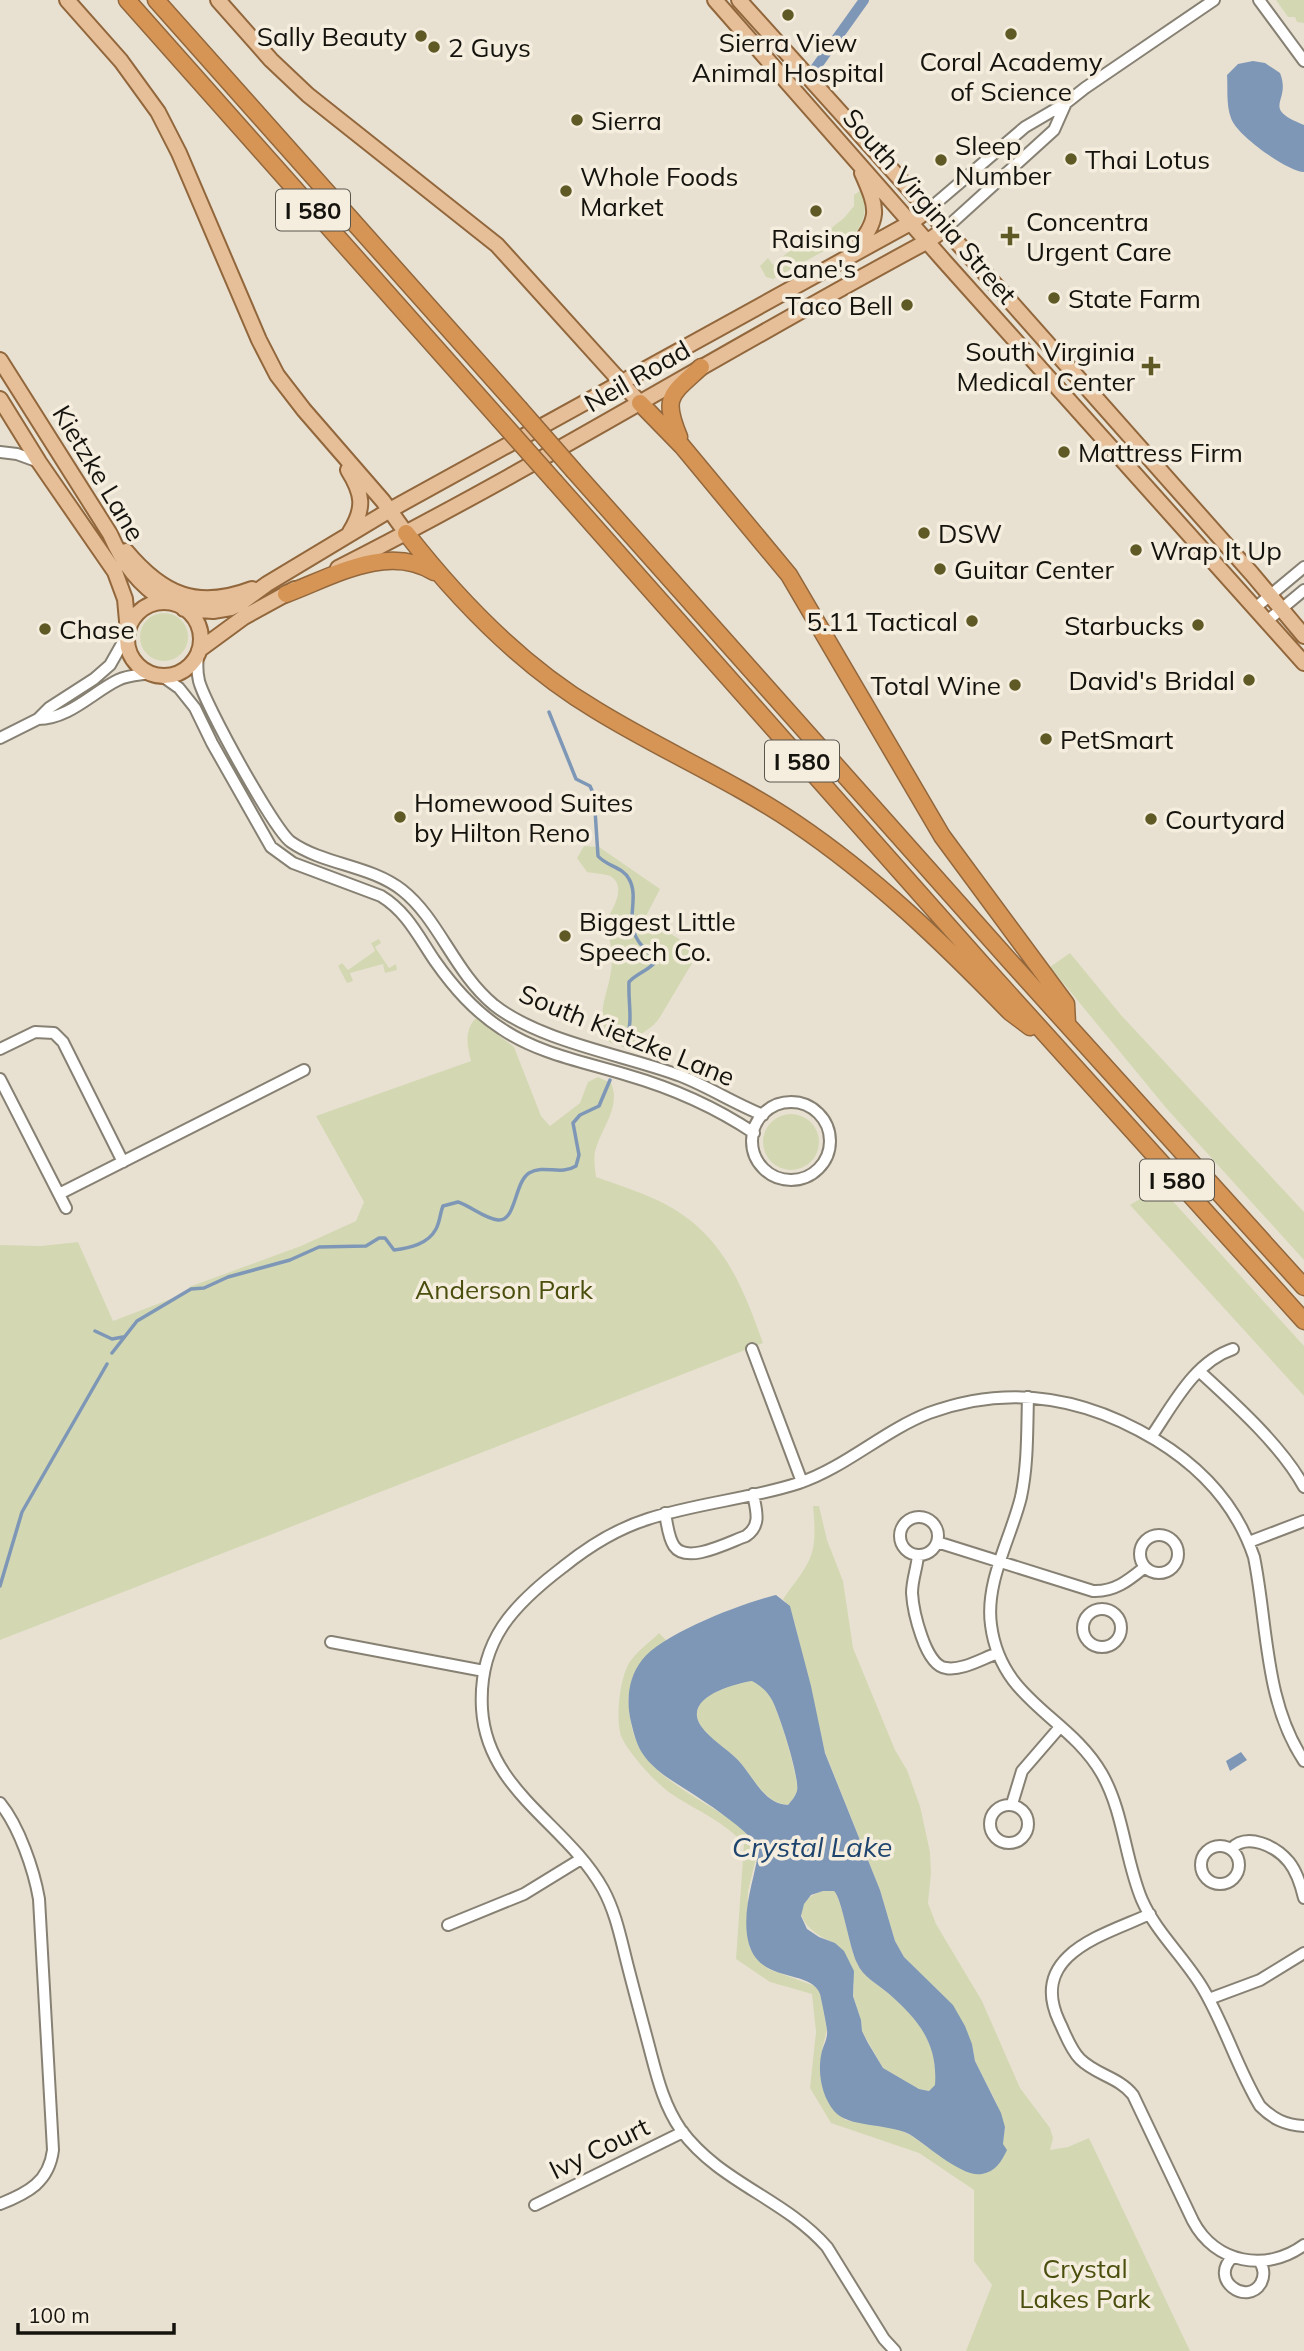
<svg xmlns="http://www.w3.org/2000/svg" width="1304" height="2351" viewBox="0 0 1304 2351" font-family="Mulish,sans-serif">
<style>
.green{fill:#d3d8b3}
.water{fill:#7e97b6;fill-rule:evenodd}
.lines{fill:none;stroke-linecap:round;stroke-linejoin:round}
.stream{stroke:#7e97b6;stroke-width:3.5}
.canal{stroke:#7e97b6;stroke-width:10}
.minor-casing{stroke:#878174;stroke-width:14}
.major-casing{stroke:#92673c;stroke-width:18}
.highway-casing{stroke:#92673c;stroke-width:19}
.minor{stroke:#fff;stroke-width:10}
.major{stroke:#e6bf99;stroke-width:14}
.highway{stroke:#d69455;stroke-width:16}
.highway-bridge-casing{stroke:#92673c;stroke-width:19;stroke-linecap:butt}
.highway-bridge{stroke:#d69455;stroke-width:16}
.poi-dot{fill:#5e5925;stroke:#f5eedf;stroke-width:2.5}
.labels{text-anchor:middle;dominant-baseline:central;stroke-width:7;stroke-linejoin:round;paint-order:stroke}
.shield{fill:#f5eedf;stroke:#58554d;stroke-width:2}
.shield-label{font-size:24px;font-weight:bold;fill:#15130e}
.poi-label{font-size:26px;fill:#15130e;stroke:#f5eedf;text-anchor:start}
.street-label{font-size:26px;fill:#15130e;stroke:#f5eedf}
.park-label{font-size:26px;fill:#4a4f0e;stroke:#f5eedf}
.water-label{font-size:28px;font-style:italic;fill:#1f456f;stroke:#f5eedf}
</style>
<rect width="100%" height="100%" fill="#e8e1d2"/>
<!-- green -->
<path class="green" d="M1276 0H1304V23L1297 22 1295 17H1288Z
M861 190C868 207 865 222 853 235L773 279 766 277 760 266 768 258 773 265 800 242 815 241 844 218 854 206V195Z
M140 637a24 24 0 1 1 48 0a24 24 0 1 1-48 0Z
M584 846 599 847 660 889 645 918 697 950 695 954 697 955 660 1017C649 1034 641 1027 632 1050L609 1042C593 1009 611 992 612 961 613 949 608 934 605 922 612 911 628 886 610 876 604 874 594 873 587 872L577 858Z
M379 939 381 943 375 947 389 968 396 964 397 970 385 973 383 964 350 973 353 981 347 983 338 966 342 963 348 970 375 951 371 943Z
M1070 953 1121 1015 1304 1212V1260L1167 1109 1050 967Z
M476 1018 514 1047 541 1116 550 1126 580 1103 588 1082 598 1077 611 1083C621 1106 603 1126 596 1148 593 1157 595 1168 596 1177 616 1184 637 1191 657 1200 721 1230 741 1282 763 1343L0 1640V1245L41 1246 78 1242 113 1321 189 1292V1287L301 1246 356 1221 364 1202 316 1116 471 1061C467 1046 464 1030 476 1018Z
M763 1142a28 28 0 1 1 56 0a28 28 0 1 1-56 0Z
M1160 1187 1304 1346V1396L1130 1205Z
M813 1506H819L827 1540 843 1581 853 1648 895 1750 907 1770 920 1806 930 1852 931 1873 928 1903 936 1924 982 2001 1020 2088 1050 2128 1053 2138 1050 2150 1068 2147 1089 2138 1190 2351H966L992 2285 974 2261V2190L919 2153 831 2123 810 2088 816 2032 812 1994 770 1982 736 1959 744 1844C724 1821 695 1810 670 1793 656 1783 623 1748 620 1732 616 1713 620 1679 629 1663 636 1652 650 1642 659 1633L667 1641 659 1647 628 1697C629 1711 630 1726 636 1740 650 1778 704 1800 735 1823 744 1830 751 1838 759 1846L748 1891 747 1933 750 1949 768 1969 815 1986 820 1993 827 2030 822 2050 845 2120 891 2126 910 2135 945 2159 1003 2144 1005 2127 996 2102 975 2061 972 2044 952 2005 904 1957 895 1941 880 1890 825 1752 797 1632 790 1607 783 1599C811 1560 818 1557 813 1506Z
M752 1681C761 1686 767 1691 772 1700 779 1713 799 1778 797 1791 795 1797 792 1800 788 1805 763 1803 753 1775 737 1759 726 1748 710 1739 701 1726 682 1698 733 1684 752 1681Z
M823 1891H834C842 1898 849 1947 857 1963 863 1977 876 1983 888 1993 919 2019 937 2043 936 2085L929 2091 919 2089 883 2068 862 2031 861 2020 853 1995 854 1984 835 1943C807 1933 781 1905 823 1891Z"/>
<!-- water -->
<path class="water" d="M1253 61 1265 63 1280 73C1292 103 1259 107 1304 125V172C1287 171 1236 135 1231 118 1226 105 1228 89 1227 75L1238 64Z
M776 1595 790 1606 811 1686 825 1753 880 1890 895 1941 904 1957 953 2005 965 2026 972 2044 975 2061 1001 2113 1005 2127 1003 2144 1007 2150C1002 2161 995 2172 982 2174 962 2178 926 2144 909 2134 886 2123 849 2128 834 2111 821 2095 817 2071 822 2051 824 2044 828 2038 827 2030 827 2027 821 1998 820 1994 810 1967 754 1987 747 1935 743 1903 756 1876 759 1846 740 1826 719 1811 696 1796 678 1784 658 1774 645 1757 637 1747 634 1734 631 1722 626 1701 628 1678 642 1660 663 1633 743 1603 776 1595ZM752 1681C761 1686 767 1691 772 1700 779 1713 800 1778 797 1791 795 1797 792 1800 788 1805 763 1804 753 1775 737 1759 726 1748 710 1739 701 1726 682 1698 733 1684 752 1681ZM823 1891H834C842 1898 849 1947 857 1963 863 1977 876 1983 888 1993 918 2019 938 2043 935 2085L929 2091 919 2089 883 2068 868 2043 862 2031 861 2020 853 1996 854 1971 844 1951 835 1943 819 1937 807 1929 801 1916 804 1904 811 1895Z
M1241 1752 1247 1760 1230 1771 1226 1761Z"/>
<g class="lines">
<!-- stream -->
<path class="stream" d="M549 712 576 779 590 786 594 795 598 856C606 866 623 867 629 879 638 894 629 915 633 929 636 943 647 950 656 961 650 970 637 973 629 982 628 1008 634 1018 625 1045
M95 1331 112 1339 123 1337
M112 1353 137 1321 191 1289 204 1288 228 1277 290 1260 319 1247 366 1246 379 1238H385L394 1250C410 1248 428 1244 436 1229 440 1222 440 1213 443 1206L458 1202C471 1206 483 1218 498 1220 516 1222 514 1183 529 1173 545 1164 560 1176 576 1166L579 1155 573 1123 580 1115 599 1106 610 1080
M0 1586 22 1512 107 1364"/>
<!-- canal -->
<path class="canal" d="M814 70 864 0"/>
<!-- minor casing -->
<g class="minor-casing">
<path id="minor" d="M1259 0 1304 61
M928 210 1025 127 1066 103 1085 88 1214 0
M945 229 1054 130 1066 103
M0 452 17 454 39 462
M1255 608 1304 567
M1267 621 1304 590
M198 655C197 664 197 673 199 681 205 704 274 830 291 842 324 865 370 865 402 890 439 919 454 972 494 1005 541 1042 625 1055 681 1076 709 1087 735 1104 763 1115
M162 676 179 688 195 708 212 743 271 847 293 863 381 896C407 912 418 936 435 961 454 988 474 1011 502 1029 539 1054 585 1062 627 1075 672 1088 715 1107 754 1133
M38 719C69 719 93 692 118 680 128 675 140 675 151 673
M0 738 38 719 49 708 94 679 110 665 127 635
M0 1049 35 1032 54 1033 63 1042 123 1162
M0 1079 66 1208
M752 1141a39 39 0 1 1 78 0a39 39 0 1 1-78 0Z
M59 1194 304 1070
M752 1349 802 1482
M1199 1371C1234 1403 1282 1446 1304 1487
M1028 1397C1027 1430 1028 1464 1021 1497 1011 1538 985 1582 991 1625 1001 1702 1068 1715 1102 1774 1124 1813 1125 1860 1142 1900 1156 1932 1184 1957 1202 1987 1225 2025 1237 2068 1260 2106 1273 2119 1285 2125 1304 2126
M1151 1437C1173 1405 1194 1362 1233 1349
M665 1513C667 1523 668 1537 674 1546 687 1565 729 1542 746 1536 762 1525 756 1510 753 1494
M900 1536a19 19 0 1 1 38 0a19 19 0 1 1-38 0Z
M1140 1554a19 19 0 1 1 38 0a19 19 0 1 1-38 0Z
M937 1542 1093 1591C1115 1592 1129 1580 1145 1567
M1249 1542 1304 1521
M918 1555C917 1568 912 1580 912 1593 913 1610 925 1666 946 1668 962 1671 983 1658 998 1653
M1083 1628a19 19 0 1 1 38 0a19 19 0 1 1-38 0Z
M331 1642 484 1671
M0 1803C19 1826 34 1870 39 1899L53 2150C49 2182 28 2193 0 2204
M1012 1804 1022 1771 1060 1727
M990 1824a19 19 0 1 1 38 0a19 19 0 1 1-38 0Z
M1201 1865a19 19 0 1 1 38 0a19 19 0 1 1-38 0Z
M1231 1849C1247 1832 1276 1846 1289 1862 1297 1872 1301 1885 1304 1898
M1150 1914C1104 1935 1028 1954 1059 2021 1065 2033 1070 2049 1080 2059 1096 2075 1119 2077 1133 2095L1193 2221C1215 2263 1266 2273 1304 2245
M448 1925 524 1894 581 1859
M1209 1999 1260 1980 1304 1953
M535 2205 683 2132
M1233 2257C1208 2279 1247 2307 1261 2283 1265 2275 1264 2269 1260 2262
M895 2351 884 2339 827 2247C784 2198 720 2183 681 2130 665 2107 658 2081 651 2054 643 2023 634 1991 626 1959 620 1935 615 1911 603 1889 567 1824 487 1791 482 1709 478 1641 513 1605 563 1567 589 1546 616 1529 648 1519 697 1503 750 1499 799 1483 846 1467 883 1431 929 1413 1010 1383 1085 1397 1156 1440 1202 1468 1237 1506 1254 1557 1268 1626 1264 1701 1304 1761"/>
</g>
<!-- major casing -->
<g class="major-casing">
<path id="major" d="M67 0 121 61 158 112 179 153 259 340 277 375 304 410 383 501 406 533
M218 0 271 60 308 95 497 245 640 403
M715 0 945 262 1304 663
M739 0 1009 300 1252 574 1304 636
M853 252C880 218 879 211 862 173
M0 360 110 534C123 564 139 585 166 602
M0 399 39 462 115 572 125 599 128 632
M348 470C363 494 365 508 350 532
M126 551C163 595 197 610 252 589
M338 568C539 466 730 347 928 241L945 229
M127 639a37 37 0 1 1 74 0a37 37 0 1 1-74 0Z
M184 609 213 611 231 608 241 603 267 584 390 510 912 222 928 210
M199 650 244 617 295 589"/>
</g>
<!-- highway casing -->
<g class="highway-casing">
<path id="highway" d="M127 0 499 419
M156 0 519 408
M640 403 682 446 789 575 942 836 1066 1004 1067 1024
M679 437C662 396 671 395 701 367
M574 471 1008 959 1304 1287
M555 482 983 965 1304 1321
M406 533C459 601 522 666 596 710 661 750 731 780 795 823 875 877 943 943 1010 1012L1030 1027
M286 594C332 577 387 543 434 572"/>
</g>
<!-- minor -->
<use href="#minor" class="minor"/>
<!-- major -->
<use href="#major" class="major"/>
<!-- highway -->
<use href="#highway" class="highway"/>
<!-- highway-bridge casing -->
<g class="highway-bridge-casing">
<path id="highway-bridge" d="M519 408 574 471
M499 419 555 482"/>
</g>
<!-- highway-bridge -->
<use href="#highway-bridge" class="highway-bridge"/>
</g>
<!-- markers -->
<g class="poi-dot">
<circle cx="788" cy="15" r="7"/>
<circle cx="1011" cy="34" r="7"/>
<circle cx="421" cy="36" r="7"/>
<circle cx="434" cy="47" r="7"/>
<circle cx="577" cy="120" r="7"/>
<circle cx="1071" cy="159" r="7"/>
<circle cx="941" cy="160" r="7"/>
<circle cx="566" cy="191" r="7"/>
<circle cx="816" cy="211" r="7"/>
<path d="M1006.5 225.5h7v7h7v7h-7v7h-7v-7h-7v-7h7z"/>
<circle cx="1054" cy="298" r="7"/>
<circle cx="907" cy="305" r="7"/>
<path d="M1147.5 355.5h7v7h7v7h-7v7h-7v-7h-7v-7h7z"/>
<circle cx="1064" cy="452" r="7"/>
<circle cx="924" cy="533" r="7"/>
<circle cx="1136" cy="550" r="7"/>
<circle cx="940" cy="569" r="7"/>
<circle cx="972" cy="621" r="7"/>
<circle cx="1198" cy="625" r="7"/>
<circle cx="45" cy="629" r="7"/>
<circle cx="1249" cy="680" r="7"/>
<circle cx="1015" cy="685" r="7"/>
<circle cx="1046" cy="739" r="7"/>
<circle cx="400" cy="817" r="7"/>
<circle cx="1151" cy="819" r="7"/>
<circle cx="565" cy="936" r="7"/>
</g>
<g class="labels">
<!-- shield labels -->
<g class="shield">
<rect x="276" y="189.5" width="74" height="41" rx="5"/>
<rect x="765" y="740.5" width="74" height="41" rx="5"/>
<rect x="1140" y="1159.5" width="74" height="41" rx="5"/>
</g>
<g class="shield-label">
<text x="313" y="210">I 580</text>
<text x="802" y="761">I 580</text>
<text x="1177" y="1180">I 580</text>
</g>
<!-- poi labels -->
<g class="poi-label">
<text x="407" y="36" text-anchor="end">Sally Beauty</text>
<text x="788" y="42" text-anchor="middle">Sierra View<tspan x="788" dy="30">Animal Hospital</tspan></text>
<text x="448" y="47">2 Guys</text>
<text x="1011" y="61" text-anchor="middle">Coral Academy<tspan x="1011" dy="30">of Science</tspan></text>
<text x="591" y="120">Sierra</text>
<text x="955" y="145">Sleep<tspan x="955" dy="30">Number</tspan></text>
<text x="1085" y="159">Thai Lotus</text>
<text x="580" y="176">Whole Foods<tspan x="580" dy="30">Market</tspan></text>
<text x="1026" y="221">Concentra<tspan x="1026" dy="30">Urgent Care</tspan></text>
<text x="816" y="238" text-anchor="middle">Raising<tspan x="816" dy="30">Cane's</tspan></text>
<text x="1068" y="298">State Farm</text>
<text x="893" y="305" text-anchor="end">Taco Bell</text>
<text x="1135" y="351" text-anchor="end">South Virginia<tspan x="1135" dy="30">Medical Center</tspan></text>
<text x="1078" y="452">Mattress Firm</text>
<text x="938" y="533">DSW</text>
<text x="1150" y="550">Wrap It Up</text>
<text x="954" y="569">Guitar Center</text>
<text x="958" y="621" text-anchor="end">5.11 Tactical</text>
<text x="1184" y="625" text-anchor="end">Starbucks</text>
<text x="59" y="629">Chase</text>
<text x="1235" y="680" text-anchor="end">David's Bridal</text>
<text x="1001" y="685" text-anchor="end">Total Wine</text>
<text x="1060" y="739">PetSmart</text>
<text x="414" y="802">Homewood Suites<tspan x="414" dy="30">by Hilton Reno</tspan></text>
<text x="1165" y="819">Courtyard</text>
<text x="579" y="921">Biggest Little<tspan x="579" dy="30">Speech Co.</tspan></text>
</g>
<!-- street labels -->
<g class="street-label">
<text transform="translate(930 206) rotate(49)">South Virginia Street</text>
<text transform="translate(637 376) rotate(-30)">Neil Road</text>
<text transform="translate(99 473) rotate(59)">Kietzke Lane</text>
<text transform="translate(627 1035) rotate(22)">South Kietzke Lane</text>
<text transform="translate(599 2148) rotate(-26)">Ivy Court</text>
</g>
<!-- park labels -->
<g class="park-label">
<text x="504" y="1289">Anderson Park</text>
<text x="1085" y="2268">Crystal<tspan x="1085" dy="30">Lakes Park</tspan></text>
</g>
<!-- water labels -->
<g class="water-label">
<text x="812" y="1846">Crystal Lake</text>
</g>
</g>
<!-- scale -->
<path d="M18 2323v10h156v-10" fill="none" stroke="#15130e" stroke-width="3.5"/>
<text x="28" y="2323" font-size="21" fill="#15130e" stroke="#f5eedf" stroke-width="5" paint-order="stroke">100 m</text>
</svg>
